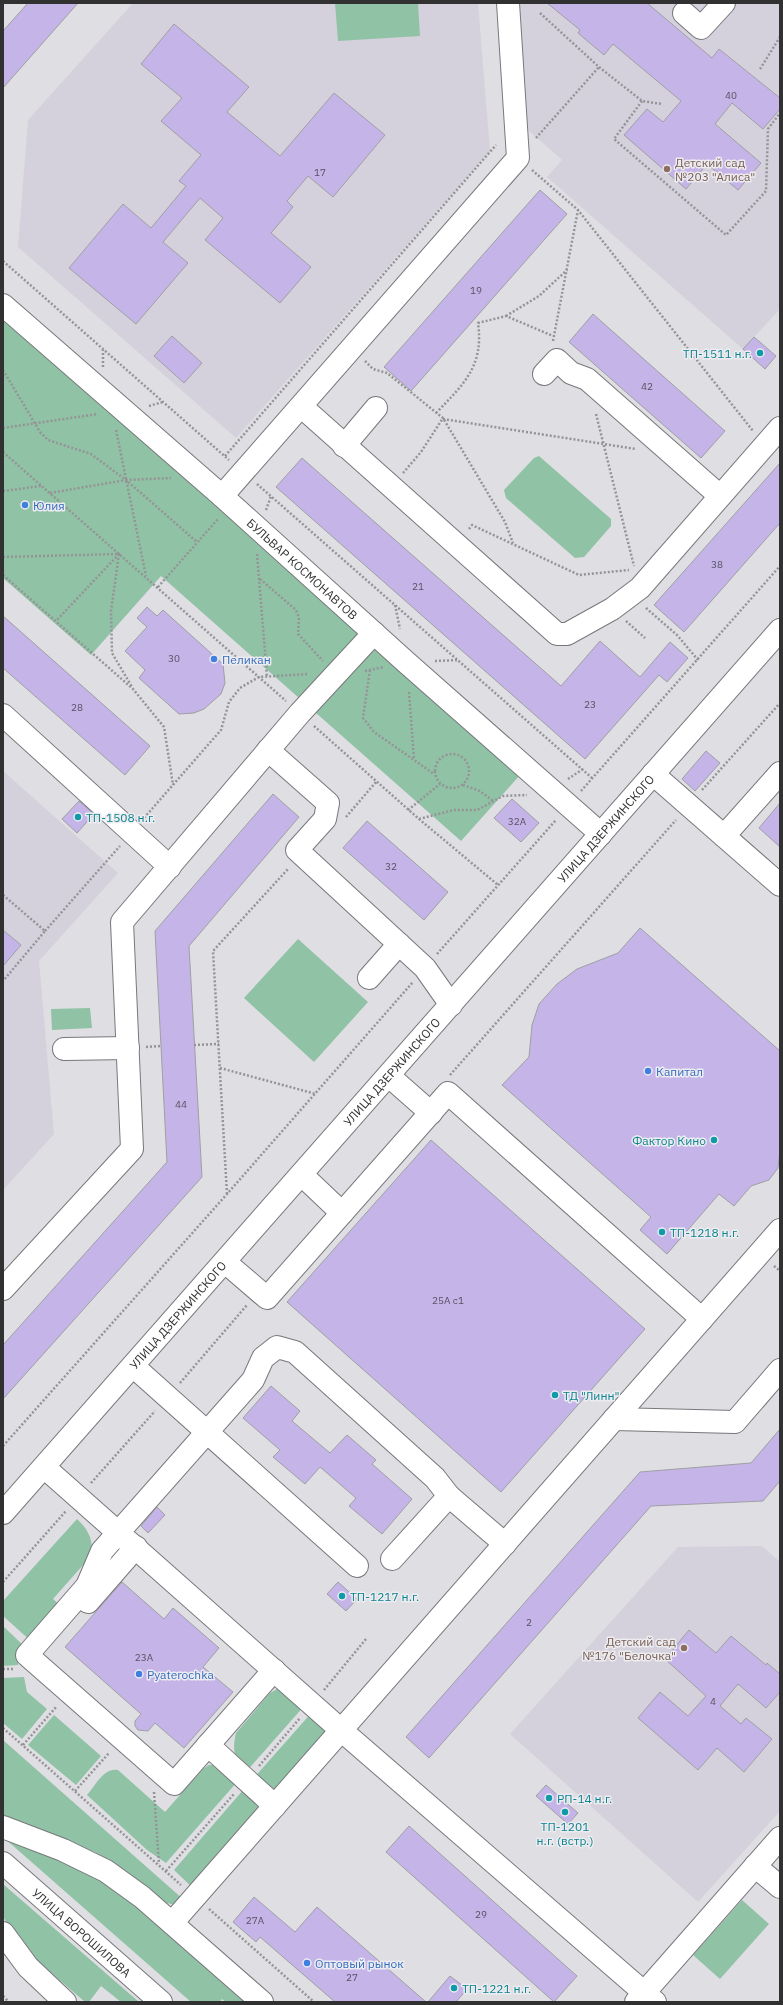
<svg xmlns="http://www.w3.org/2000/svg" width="783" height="2005" viewBox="0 0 783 2005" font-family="'IBM Plex Sans',sans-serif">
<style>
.built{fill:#d4d1dc}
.green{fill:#90c2a5}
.building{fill:#c4b4e8;stroke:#a09fa3}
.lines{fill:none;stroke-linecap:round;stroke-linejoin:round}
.minor-casing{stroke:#78777b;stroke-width:24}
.major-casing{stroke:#78777b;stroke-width:24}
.path{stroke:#949497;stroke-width:2.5;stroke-dasharray:2 2;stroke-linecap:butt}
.minor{stroke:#fff;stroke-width:22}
.major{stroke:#fff;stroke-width:22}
.education-dot{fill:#8d6e63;stroke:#edecf0;stroke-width:1.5}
.culture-dot{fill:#0f9aa8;stroke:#edecf0;stroke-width:1.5}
.shop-dot{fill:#3f7fe0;stroke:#edecf0;stroke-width:1.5}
.labels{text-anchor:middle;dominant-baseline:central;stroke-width:3;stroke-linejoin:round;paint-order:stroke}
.number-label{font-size:10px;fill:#565260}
.education-label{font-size:12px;fill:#785e54;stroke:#edecf0;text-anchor:start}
.culture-label{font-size:12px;fill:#0d838f;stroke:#edecf0;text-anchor:start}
.shop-label{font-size:12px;fill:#366cbe;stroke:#edecf0;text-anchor:start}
.street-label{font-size:12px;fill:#313132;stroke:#edecf0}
</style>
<rect width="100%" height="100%" fill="#dfdee3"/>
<!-- built -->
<path class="built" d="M133 3H478L490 151 236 438 18 247 28 120Z
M519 3H780V309L743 349 547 177 562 160 527 129Z
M3 771 118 873 39 961 54 1134 3 1190Z
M762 1546 780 1562V1811L698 1902 510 1734 678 1547Z"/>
<!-- green -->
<path class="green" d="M335 3H418L420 36 338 41Z
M3 318 520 775 461 841 161 576 91 655 3 578Z
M539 456 611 519V526L584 557 575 558 506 498 504 490 534 458Z
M298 939 368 1002 314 1062 244 998Z
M90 1008 92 1028 52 1030 51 1009Z
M77 1519C88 1529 94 1540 91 1556L53 1599 63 1608 32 1642 3 1616V1601Z
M3 1626 26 1648 18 1657V1665L3 1666Z
M24 1677 27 1692 47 1709 22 1739 3 1723V1678Z
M279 1688 305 1705 245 1773C234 1760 232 1750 236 1733L270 1693Z
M313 1711 331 1726 277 1794 252 1780Z
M54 1715 101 1756 76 1785 28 1745Z
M3 1740 184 1900 175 1905 163 1902 125 1871 95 1852 3 1818Z
M209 1765H216L237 1782 166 1863 147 1850 87 1795C95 1786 104 1767 118 1770L165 1812 203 1769Z
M244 1789 262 1808 195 1890 174 1870Z
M3 1837 29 1846 116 1887 251 2002H226L222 1999 220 2002H191Z
M3 1884 139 2002H121L101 1986 89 2002H85L27 1952 7 1924 3 1916Z
M742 1900 769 1924 720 1979 693 1955Z"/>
<!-- building -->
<path class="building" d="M28 3H78L3 88V31Z
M547 3H647L712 58 719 49 780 98V109L763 129 732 103 715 124 761 163 738 190 707 164 686 189 624 135 647 109 663 122 681 101 613 44 604 55 578 33 580 30Z
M174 24 249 87 227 112 280 156 334 93 385 135 333 197 308 176 287 201 293 207 271 233 311 267 280 303 205 240 223 218 200 198 163 242 188 263 136 324 69 268 123 204 151 228 186 186 179 181 201 155 161 121 182 98 141 64Z
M540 190 567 214 411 391 384 367Z
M593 314 725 431 701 458 569 342Z
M172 336 202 363 184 383 154 356Z
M754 337 776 356 765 369 743 349Z
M302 458 561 686 600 641 640 677 670 642 688 658 667 682 659 675 585 759 276 487Z
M780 463V523L684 632 654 605Z
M147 607 157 616 163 610 223 664 225 683 221 694 204 709 194 713 179 714 139 678 145 670 125 651 147 627 137 618Z
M3 616 150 746 125 775 3 668Z
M706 751 720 763 695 791 682 779Z
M273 794 299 817 189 946 202 1177 3 1399V1345L167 1162 155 931Z
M512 799 539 823 521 842 494 818Z
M79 801 94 814 77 833 62 819Z
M780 803V847L759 828Z
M367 821 448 892 424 920 343 848Z
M640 928 780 1051V1150L778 1168 769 1180 751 1186 734 1206 719 1194 667 1254 640 1230 651 1217 502 1085 529 1057 532 1025 539 1004 557 984 577 969 618 953Z
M3 930 21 945 3 966Z
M431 1140 645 1329 501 1492 287 1302Z
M271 1386 300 1411 292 1421 330 1453 347 1435 376 1460 372 1464 412 1499 382 1534 349 1506 356 1498 320 1467 305 1484 273 1457 280 1450 243 1418Z
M780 1429V1481L763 1501 651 1506 429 1758 406 1737 640 1472 751 1463Z
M157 1507 165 1515 148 1533 141 1526Z
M122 1582 164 1619 173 1608 219 1648 203 1667 233 1692 184 1748 155 1723 148 1731 138 1730 135 1726V1721L141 1714 65 1647Z
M338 1582 357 1599 346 1611 327 1594Z
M689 1630 716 1653 731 1636 766 1665 767 1663 780 1674V1692L766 1708 738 1684 720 1706 741 1724 746 1718 772 1739 744 1772 717 1748 698 1770 638 1718 660 1692 688 1716 706 1696 665 1659Z
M546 1785 578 1813 568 1824 536 1796Z
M409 1826 577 1976 554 2002 386 1852Z
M254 1897 295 1932 317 1907 426 2002H335L260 1937 256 1942 233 1922Z
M450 1976 467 1989 456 2002H428Z"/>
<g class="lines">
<!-- minor casing -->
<g class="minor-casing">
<g id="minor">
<path d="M684 13 701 28 724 3"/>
<path id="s1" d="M3 305 222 496 407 663 601 834"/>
<path d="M544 374 557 360 571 373 587 379 720 496"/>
<path d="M302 407 557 634H567L612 609 640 588 780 428"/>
<path d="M344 446 376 408"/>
<path d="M222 496 518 158 508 3"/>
<path d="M3 715 170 867"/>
<path d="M268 750 328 803 325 819 297 850 425 968 451 1005"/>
<path d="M653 774 780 885"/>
<path d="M724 836 780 773"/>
<path d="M369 978 399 944"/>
<path d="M64 1049 128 1048"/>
<path d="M389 1076 431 1113"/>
<path d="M302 1175 342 1213"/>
<path d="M225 1262 267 1298 448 1093 702 1319"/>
<path d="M3 1289 132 1149 122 922 300 713 374 633"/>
<path d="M133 1366 357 1566"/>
<path d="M614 1419 735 1422 780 1370"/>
<path d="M44 1467 341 1730 655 2002"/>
<path d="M392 1559 449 1496 505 1544"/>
<path d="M88 1602 136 1547"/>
<path d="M274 1670 174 1784 27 1655 87 1586 102 1551 253 1380 263 1358 277 1347 295 1352 435 1478 449 1496"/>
<path d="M208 1745 275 1806"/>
<path d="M3 1827 63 1850 106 1871 142 1897 262 2002"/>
<path d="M755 1866 780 1887"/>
<path d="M172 1923 780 1230"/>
<path d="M3 1933 28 1967 65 2002"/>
<path d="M636 2002 780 1838"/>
</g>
</g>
<!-- major casing -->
<g class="major-casing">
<g id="major">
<path id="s2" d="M3 1513 780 630"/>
<path id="s3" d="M3 1863 161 2002"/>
</g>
</g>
<!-- path -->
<path class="path" d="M540 13 599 67 642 101 662 104
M760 69 780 37
M642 101 614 139 726 235 766 191 768 129 780 113
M536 138 599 67
M532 170 578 210 753 431
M3 261 229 460
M506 316 539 296 567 270
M553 341 578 210
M365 361 373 369 387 373 443 418 505 522 513 543
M103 367V350
M3 370 40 432 48 440 91 454 126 480 171 478
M149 406 163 402
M436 413C464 384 484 366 478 323L506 316 553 336
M596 414 634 566
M443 419 636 449
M3 428 98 414
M116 430 146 576
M3 452 286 701
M225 456 496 145
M403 473 421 452 443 418
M257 484 592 778
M3 491 41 486
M50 493 126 480 197 542
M266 510 271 496
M469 529 472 525 579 575 629 570
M119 554 111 611 112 653 132 687
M257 554 267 677
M3 557 119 554 56 621
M3 575 133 689 164 727 173 785
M260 579 296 610 299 618 298 634 323 661
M158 587 218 519
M395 605 400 629
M646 608 677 635 698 660
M626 621 645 638
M435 661 458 660
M370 670 363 718 374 732 434 774
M365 671 384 667
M409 692 414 759
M314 726 419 819 498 885
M435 771a17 17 0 1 1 34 0a17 17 0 1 1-34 0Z
M568 779 583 769
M463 785 480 791 493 801
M702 790 780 703
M581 791 780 566
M408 810 440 784
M346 817 376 782
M144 818 221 730 229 702 240 688 259 677 308 674
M419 819 454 810H477L503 796 527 795
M3 895 45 931 3 981
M45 931 120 846
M437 954 556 820
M194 1045 219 1044
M146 1047 161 1046
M220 1068 316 1094
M450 1075 676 820
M227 1194 213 951 288 869
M774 1266 780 1271
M180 1383 247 1305
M3 1446 227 1194 413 982
M91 1483 155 1411
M3 1582 66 1511
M3 1669H13
M324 1690 366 1639
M3 1728 181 1885
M23 1745 57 1706
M259 1766 300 1718
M75 1791 109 1753
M154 1792 159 1864
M166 1871 234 1794
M209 1909 314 2002
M3 1996 9 2002"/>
<!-- minor -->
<use href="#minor" class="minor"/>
<!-- major -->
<use href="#major" class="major"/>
</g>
<!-- markers -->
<g class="education-dot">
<circle cx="667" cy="169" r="4"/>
<circle cx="684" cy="1648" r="4"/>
</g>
<g class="culture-dot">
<circle cx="760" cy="353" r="4"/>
<circle cx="78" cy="817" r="4"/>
<circle cx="714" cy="1140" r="4"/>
<circle cx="662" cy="1232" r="4"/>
<circle cx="555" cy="1395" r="4"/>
<circle cx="342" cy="1596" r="4"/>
<circle cx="549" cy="1798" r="4"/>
<circle cx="565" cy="1812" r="4"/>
<circle cx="454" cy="1988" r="4"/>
</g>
<g class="shop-dot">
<circle cx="25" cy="505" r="4"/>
<circle cx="214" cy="659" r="4"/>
<circle cx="648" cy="1071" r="4"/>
<circle cx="139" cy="1674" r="4"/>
<circle cx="307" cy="1963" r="4"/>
</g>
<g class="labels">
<!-- number labels -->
<g class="number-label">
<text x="731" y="95">40</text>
<text x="320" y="172">17</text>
<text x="476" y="290">19</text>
<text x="647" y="386">42</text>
<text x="717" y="564">38</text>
<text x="418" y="586">21</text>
<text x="174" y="658">30</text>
<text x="590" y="704">23</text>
<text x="77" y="707">28</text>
<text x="517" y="821">32А</text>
<text x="391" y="866">32</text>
<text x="181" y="1104">44</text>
<text x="448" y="1300">25А с1</text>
<text x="529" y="1622">2</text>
<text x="144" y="1657">23А</text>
<text x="713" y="1701">4</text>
<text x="481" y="1914">29</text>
<text x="255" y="1920">27А</text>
<text x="352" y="1977">27</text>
</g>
<!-- education labels -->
<g class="education-label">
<text x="675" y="162">Детский сад<tspan x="675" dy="14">№203 "Алиса"</tspan></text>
<text x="676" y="1641" text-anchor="end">Детский сад<tspan x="676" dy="14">№176 "Белочка"</tspan></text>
</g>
<!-- culture labels -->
<g class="culture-label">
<text x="752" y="353" text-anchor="end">ТП-1511 н.г.</text>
<text x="86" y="817">ТП-1508 н.г.</text>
<text x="706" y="1140" text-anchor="end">Фактор Кино</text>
<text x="670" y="1232">ТП-1218 н.г.</text>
<text x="563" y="1395">ТД "Линн"</text>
<text x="350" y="1596">ТП-1217 н.г.</text>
<text x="557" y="1798">РП-14 н.г.</text>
<text x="565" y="1826" text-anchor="middle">ТП-1201<tspan x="565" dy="14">н.г. (встр.)</tspan></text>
<text x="462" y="1988">ТП-1221 н.г.</text>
</g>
<!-- shop labels -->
<g class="shop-label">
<text x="33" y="505">Юлия</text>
<text x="222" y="659">Пеликан</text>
<text x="656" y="1071">Капитал</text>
<text x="147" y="1674">Pyaterochka</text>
<text x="315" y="1963">Оптовый рынок</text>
</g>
<!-- street labels -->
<g class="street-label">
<text stroke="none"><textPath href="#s1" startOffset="399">БУЛЬВАР КОСМОНАВТОВ</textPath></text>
<text stroke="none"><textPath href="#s2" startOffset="912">УЛИЦА ДЗЕРЖИНСКОГО</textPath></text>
<text stroke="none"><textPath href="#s2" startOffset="588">УЛИЦА ДЗЕРЖИНСКОГО</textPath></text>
<text stroke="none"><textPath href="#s2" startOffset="264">УЛИЦА ДЗЕРЖИНСКОГО</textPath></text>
<text stroke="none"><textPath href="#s3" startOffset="105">УЛИЦА ВОРОШИЛОВА</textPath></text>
</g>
</g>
<!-- border -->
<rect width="783" height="2005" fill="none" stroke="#313132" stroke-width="8"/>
</svg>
